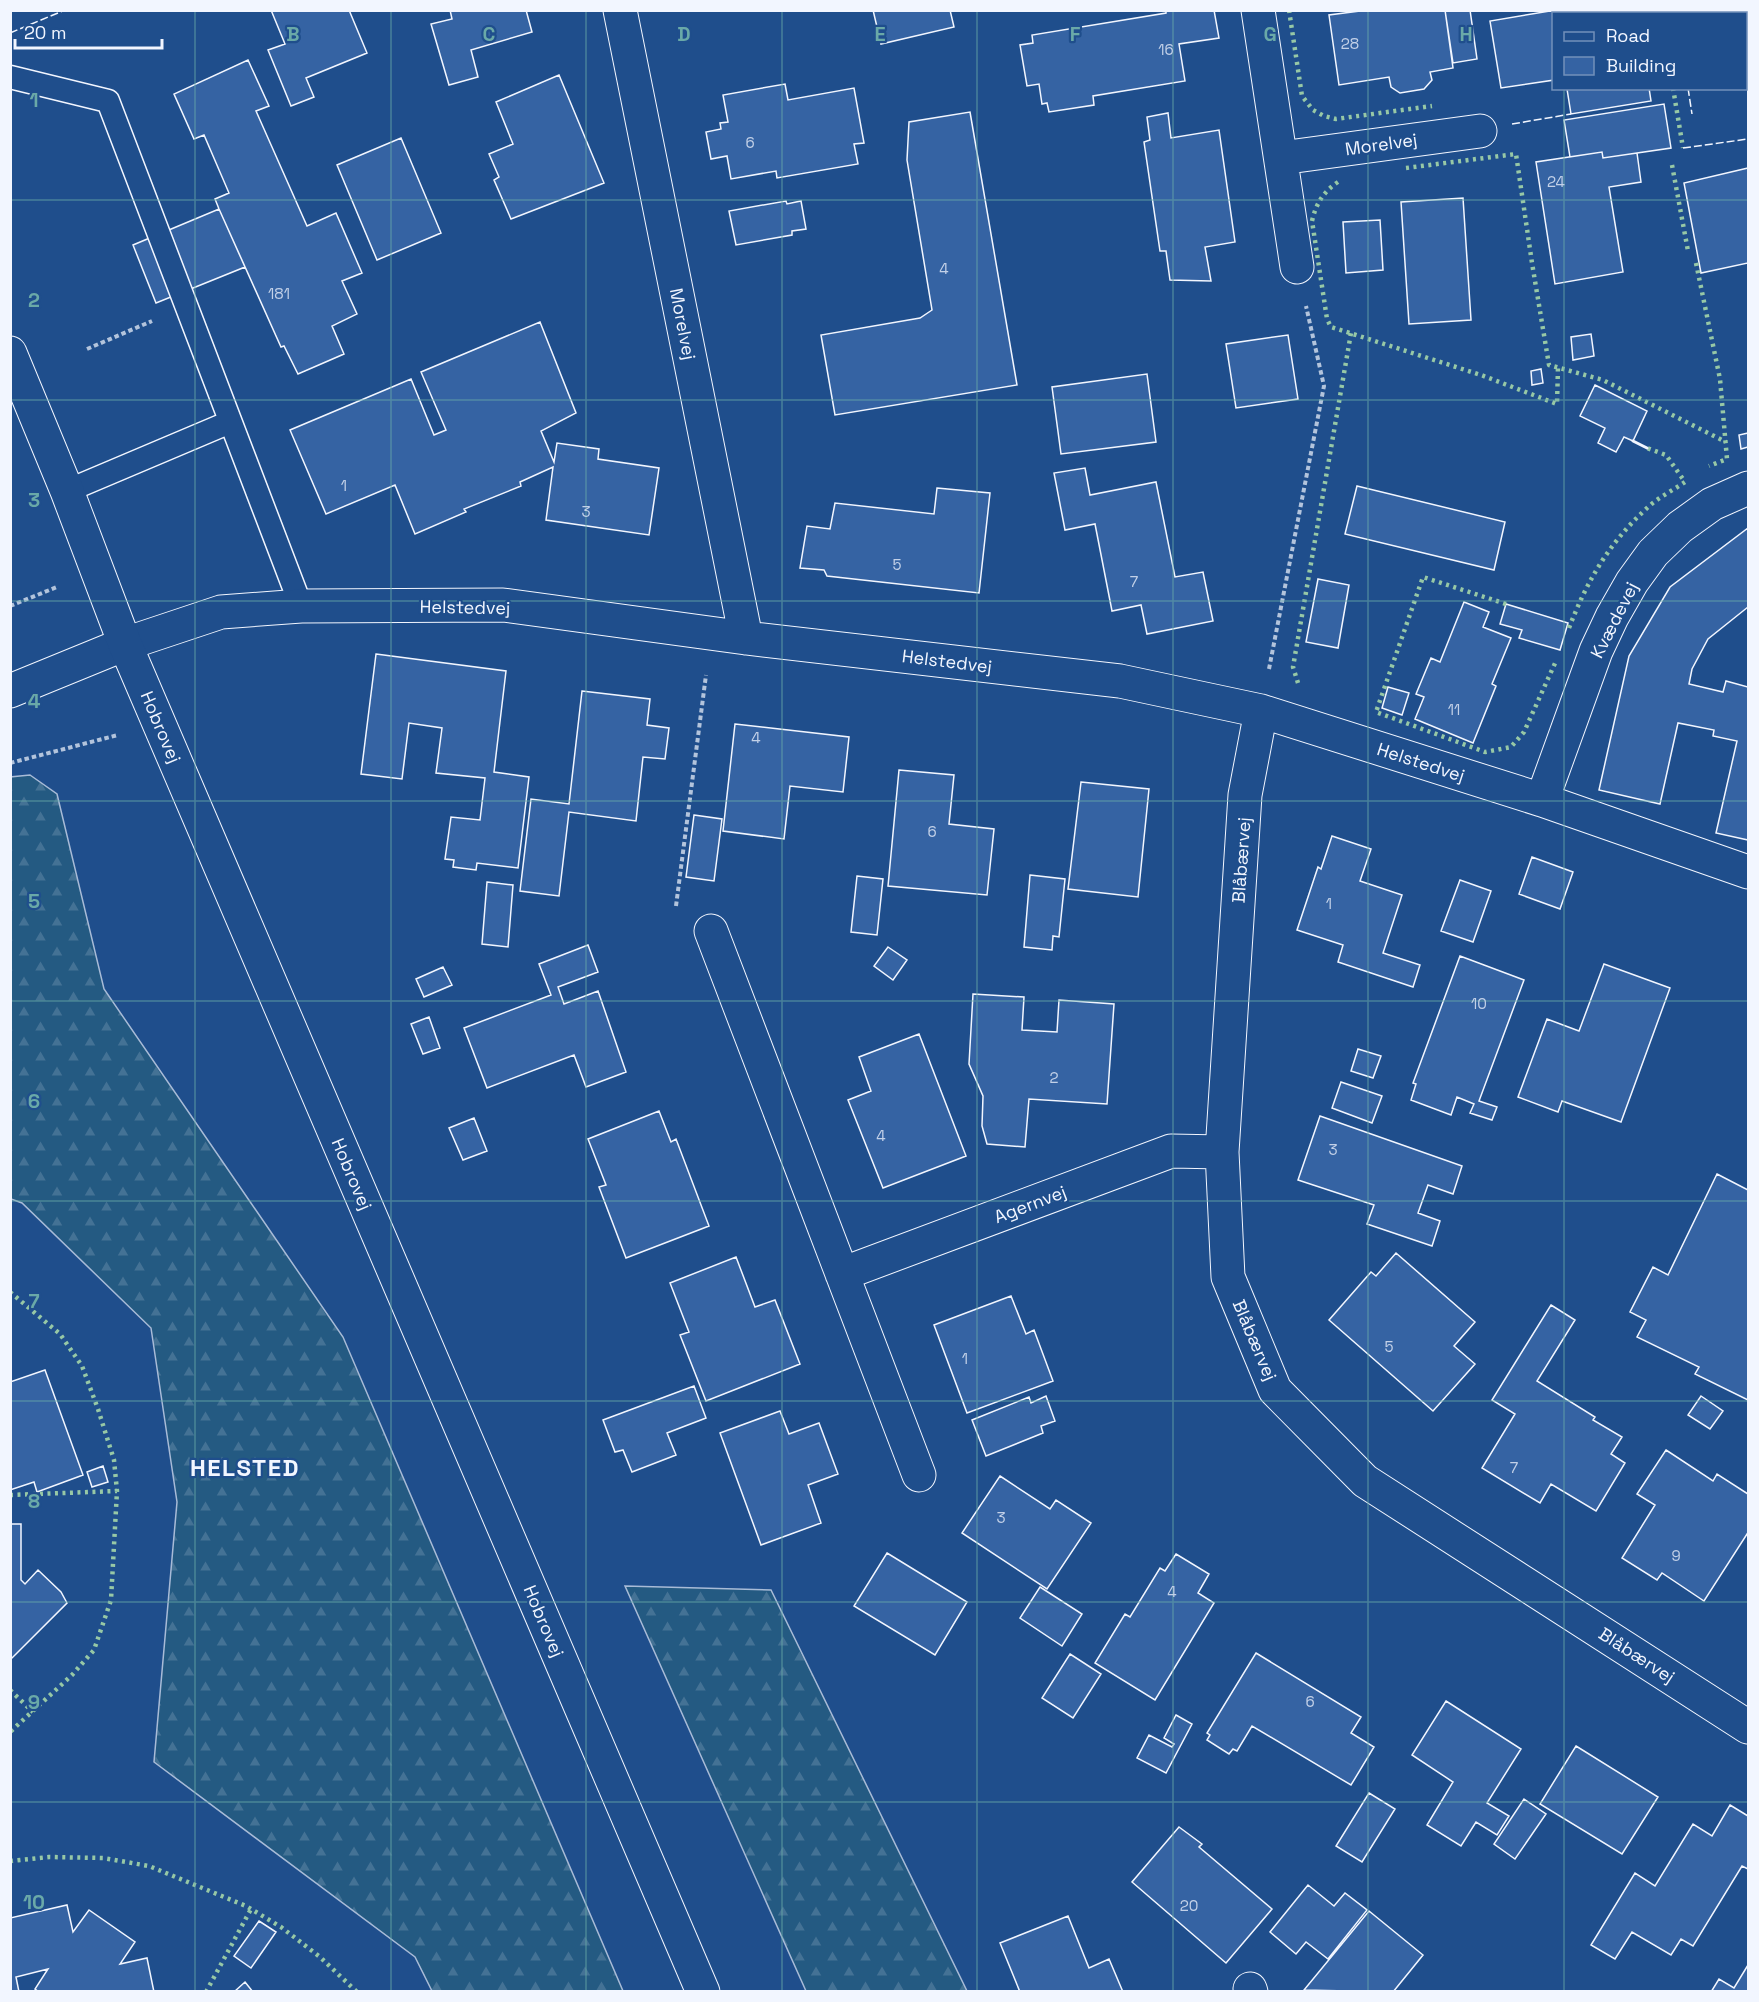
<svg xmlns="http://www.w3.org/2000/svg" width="1759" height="2002" viewBox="0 0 1759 2002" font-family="'Space Grotesk',sans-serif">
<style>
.forest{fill:url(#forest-firs);stroke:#a8bbd7;stroke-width:1.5}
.building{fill:#3563a3;stroke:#f2f6ff;stroke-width:1.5}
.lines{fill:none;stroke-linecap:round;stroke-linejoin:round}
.lane-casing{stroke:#f2f6ff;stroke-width:25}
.street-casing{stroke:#f2f6ff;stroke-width:35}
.secondary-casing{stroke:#f2f6ff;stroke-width:35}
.path{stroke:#b3c4dc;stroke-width:4;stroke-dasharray:4.5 3;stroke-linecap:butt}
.lane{stroke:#1f4e8c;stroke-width:22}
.street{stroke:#1f4e8c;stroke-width:33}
.secondary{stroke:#1f4e8c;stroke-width:33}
.hedge{stroke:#97c8a6;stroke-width:4.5;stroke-dasharray:3 4.5;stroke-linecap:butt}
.fence{stroke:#f2f6ff;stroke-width:1.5;stroke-dasharray:8 3;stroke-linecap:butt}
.wall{stroke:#f2f6ff;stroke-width:3}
.grid{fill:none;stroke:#6aa9a8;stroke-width:1.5;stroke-opacity:0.55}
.labels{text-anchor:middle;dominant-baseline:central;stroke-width:4.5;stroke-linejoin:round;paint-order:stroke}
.number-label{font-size:15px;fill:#c3d1e8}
.street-label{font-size:18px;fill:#f2f6ff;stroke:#1f4e8c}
.district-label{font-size:24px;font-weight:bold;letter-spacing:1.5px;fill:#f2f6ff;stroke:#1f4e8c}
.grid-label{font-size:20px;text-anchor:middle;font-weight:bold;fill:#6aa9a8;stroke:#1f4e8c;stroke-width:4.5;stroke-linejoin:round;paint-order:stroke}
</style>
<defs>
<pattern id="forest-firs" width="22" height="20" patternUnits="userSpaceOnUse" patternTransform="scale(1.5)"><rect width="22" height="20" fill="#245a82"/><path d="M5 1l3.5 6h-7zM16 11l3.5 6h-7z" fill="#447295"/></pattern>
</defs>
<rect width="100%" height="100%" fill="#1f4e8c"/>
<!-- forest -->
<path class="forest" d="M30 775 57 794 104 989 343 1337 623 1991H432L415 1957 154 1762 177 1502 151 1328 22 1203 11 1199 10 777Z
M625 1586 771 1590 967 1991H806Z"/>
<!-- building -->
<path class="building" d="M271 10H349L367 53 306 78 314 97 291 106 268 50 285 44Z
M450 10H526L532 32 471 50 478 77 449 85 431 24 452 19Z
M873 10H950L954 27 881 44Z
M1166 10H1214L1219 38 1179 44 1185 81 1093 96 1094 105 1049 112 1047 103 1042 104 1039 84 1027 86 1020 45 1033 43 1032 35 1166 13Z
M1368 10H1445L1453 68 1430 72 1432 80 1424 89 1400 93 1391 87 1389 77 1339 85 1329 15Z
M1445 10H1470L1477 59 1453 63Z
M1556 10H1631V14H1554V80L1501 88 1490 21Z
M1717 10H1748V69H1746V14H1718Z
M248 60 269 106 256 111 307 226 336 213 362 273 342 281 357 314 332 326 344 354 298 374 284 346 281 347 219 209 215 199 229 193 204 135 194 139 174 94Z
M559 75 604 183 511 219 494 180 499 177 489 154 513 144 496 102Z
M785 84 788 100 854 88 864 143 854 144 858 164 777 178 776 171 731 179 727 156 711 159 706 132 721 129 720 123 728 122 723 95Z
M1649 88 1651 101 1571 114 1567 89Z
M1664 104 1671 148 1603 158 1602 152 1570 157 1564 120Z
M970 112 1017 385 835 415 821 335 920 318 932 310 907 160 909 122Z
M1168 113 1171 138 1219 130 1235 242 1205 247 1211 281 1170 280 1166 251H1160L1144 142 1150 140 1147 117Z
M401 138 441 233 377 260 337 165Z
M1602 152 1603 158 1637 153 1641 182 1609 187 1623 272 1555 284 1536 162Z
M1748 168V263L1701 273 1684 183Z
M1463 198 1471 320 1409 324 1401 202Z
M786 201 787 204 801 201 806 229 792 231V235L736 245 729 211Z
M219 209 245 267 156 303 133 245Z
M1380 220 1383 270 1346 273 1343 222Z
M540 322 576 413 541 431 554 462 557 443 599 449 598 459 659 468 649 535 546 520 553 467 520 482 521 486 464 509 466 512 415 534 395 485 326 514 290 430 411 379 434 435 446 430 421 372Z
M1591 334 1594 356 1573 360 1571 337Z
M1288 335 1298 399 1236 408 1226 344Z
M1541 369 1543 383 1532 385 1531 371Z
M1147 374 1156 442 1061 454 1052 387Z
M1595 385 1647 411 1633 441 1624 437 1616 452 1598 443 1605 428 1580 416Z
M1748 433V447L1741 449 1739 435Z
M1085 468 1090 495 1156 482 1175 577 1203 572 1213 621 1147 634 1141 605 1112 611 1095 524 1065 530 1054 473Z
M1357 486 1505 522 1494 570 1345 534Z
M937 488 990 493 979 593 827 576 824 570 800 568 807 526 830 529 835 503 934 514Z
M1748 528V607L1708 639 1692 669 1689 684 1723 692 1726 681 1748 687V840L1716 833 1737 741 1713 736 1714 730 1678 723 1660 804 1599 790 1629 656 1670 587Z
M1318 579 1349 585 1338 648 1306 642Z
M1464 602 1489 612 1483 627 1511 638 1492 684 1496 686 1473 743 1415 719 1424 697 1416 694 1431 658 1440 662Z
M1506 604 1568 623 1560 650 1519 638 1522 630 1500 624Z
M376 654 506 671 494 772 529 777 518 868 477 863 476 870 453 867 454 860 445 859 451 817 480 820 485 778 436 773 442 728 409 723 402 779 361 774Z
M1388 687 1409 693 1402 715 1382 708Z
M582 691 650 699 647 725 669 728 665 759 643 757 636 821 569 812 559 896 520 891 531 799 569 804Z
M735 724 849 737 843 792 790 786 784 839 723 831Z
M899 770 954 775 949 824 994 829 987 895 888 886Z
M1081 782 1149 789 1138 897 1068 889Z
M694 815 722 819 714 881 686 877Z
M1332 836 1371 849 1360 881 1402 895 1383 953 1420 965 1413 987 1338 962 1343 945 1297 930 1318 867 1321 869Z
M1532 857 1573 872 1560 909 1519 894Z
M1030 875 1065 879 1059 937 1053 936 1052 950 1024 947Z
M857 876 883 879 877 935 851 932Z
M1460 880 1491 891 1473 942 1441 931Z
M487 882 513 885 508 947 482 944Z
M588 945 598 972 558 987 564 1004 598 991 626 1072 586 1087 574 1055 487 1088 464 1028 551 995 539 964Z
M888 947 907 960 893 980 874 966Z
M1460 956 1524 980 1479 1101 1497 1107 1492 1120 1470 1113 1474 1104 1457 1097 1451 1115 1411 1100 1416 1084 1413 1083Z
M1604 964 1670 988 1621 1122 1562 1101 1558 1112 1518 1097 1547 1019 1579 1031Z
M443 967 452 985 424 997 416 979Z
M973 994 1024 997 1022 1030 1057 1032 1059 1000 1114 1004 1107 1104 1029 1099 1025 1147 987 1144 982 1126 983 1096 969 1064Z
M429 1017 440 1048 423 1054 411 1024Z
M919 1034 966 1156 883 1188 848 1100 871 1091 859 1057Z
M1358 1049 1381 1056 1373 1078 1351 1071Z
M1341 1082 1382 1096 1372 1123 1332 1108Z
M659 1111 671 1142 676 1139 709 1226 626 1258 599 1187 606 1185 588 1139Z
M1320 1116 1462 1166 1453 1194 1428 1185 1418 1213 1440 1221 1432 1246 1367 1224 1374 1205 1298 1180Z
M474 1118 487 1151 463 1160 449 1128Z
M1717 1174 1748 1190V1400L1695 1374 1699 1367 1637 1337 1646 1320 1630 1312 1653 1267 1668 1275Z
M1396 1253 1475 1322 1454 1346 1475 1364 1433 1411 1329 1320 1371 1272 1376 1276Z
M736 1257 755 1307 775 1300 800 1364 706 1401 680 1335 689 1332 670 1283Z
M1011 1296 1026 1334 1034 1330 1053 1381 967 1413 934 1325Z
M1551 1305 1575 1320 1537 1381 1595 1417 1593 1420 1622 1437 1611 1454 1625 1463 1596 1511 1551 1484 1540 1503 1482 1468 1515 1414 1492 1400Z
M45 1370 83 1475 37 1492 34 1482 10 1490V1382Z
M694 1386 706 1418 667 1433 676 1455 632 1472 623 1450 615 1452 603 1420Z
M1046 1396 1055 1421 1041 1426 1043 1433 986 1456 972 1420 1029 1397 1031 1403Z
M1701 1396 1723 1411 1710 1429 1688 1415Z
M780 1411 789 1434 819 1423 838 1474 808 1485 821 1523 761 1545 720 1433Z
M1666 1450 1713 1481 1717 1474 1748 1494V1536L1747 1534 1704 1601 1662 1573 1657 1580 1622 1558 1655 1505 1637 1494Z
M103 1466 108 1482 92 1487 87 1472Z
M1000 1476 1050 1509 1056 1500 1091 1523 1047 1589 962 1533Z
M10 1524H21V1580L25 1584 38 1570 61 1592 67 1603 12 1658 10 1656Z
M887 1553 967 1602 935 1655 854 1606Z
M1176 1554 1209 1574 1198 1593 1214 1603 1155 1700 1095 1663 1125 1614 1130 1617 1160 1568 1165 1571Z
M1040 1587 1082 1614 1062 1646 1020 1618Z
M1256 1653 1361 1717 1351 1733 1374 1747 1351 1785 1252 1726 1237 1751 1233 1749 1229 1754 1207 1740 1210 1735 1207 1733Z
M1070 1654 1101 1674 1073 1718 1042 1698Z
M1446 1701 1521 1749 1487 1803 1509 1816 1497 1835 1476 1822 1461 1846 1427 1825 1453 1782 1412 1755Z
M1176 1715 1192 1724 1166 1773 1137 1758 1149 1735 1172 1747 1174 1744 1164 1738Z
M1576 1746 1658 1797 1622 1854 1540 1804Z
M1369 1793 1395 1809 1362 1862 1336 1846Z
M1524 1799 1546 1814 1515 1859 1494 1844Z
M1730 1805 1748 1816V1869L1742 1866 1693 1946 1681 1939 1671 1955 1632 1932 1615 1959 1591 1945 1635 1873 1655 1886 1693 1824 1712 1836Z
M1179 1827 1202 1844 1199 1847 1272 1909 1226 1963 1132 1882Z
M1308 1885 1334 1906 1345 1893 1367 1910 1328 1959 1306 1942 1296 1954 1270 1932Z
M67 1905 73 1932 89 1910 135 1942 120 1964 147 1958 154 1992H39L35 1989 48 1969 16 1977 19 1992H10V1918Z
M1369 1911 1423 1955 1393 1992 1304 1990Z
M1068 1916 1089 1968 1109 1959 1123 1992H1020L1000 1943Z
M259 1921 276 1932 251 1968 234 1956Z
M1748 1965V1992H1711L1719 1979 1734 1988Z
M245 1982 253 1992H234Z"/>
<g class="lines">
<!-- lane casing -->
<g class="lane-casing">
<path id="lane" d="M10 77 108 101 301 606
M67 491 230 422"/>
</g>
<!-- street casing -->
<g class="street-casing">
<path id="street" d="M620 10 746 638
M1258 10 1297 267
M1281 158 1480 131
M10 691 125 644 221 612 301 606 503 605 746 638 1120 681 1261 711 1542 800 1748 872
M1261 711 1245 795 1222 1152 1228 1277 1275 1390 1365 1481 1748 1727
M1542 800 1596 651 1612 617 1632 582 1653 553 1680 527 1712 504 1748 488
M711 931 919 1475
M842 1274 1171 1151 1222 1152
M1250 1989 1251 1992"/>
</g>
<!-- secondary casing -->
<g class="secondary-casing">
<path id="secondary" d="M10 353 67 491 125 644 703 1992"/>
</g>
<!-- path -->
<path class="path" d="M87 349 152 321
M10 606 57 587
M1269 669 1324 386 1306 306
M10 763 118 735
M676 906 706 675"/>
<!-- lane -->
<use href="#lane" class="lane"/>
<!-- street -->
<use href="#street" class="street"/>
<!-- secondary -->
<use href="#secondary" class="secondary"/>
<!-- hedge -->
<path class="hedge" d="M1289 10 1302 96 1313 110 1324 116 1336 119 1432 106
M1660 10 1661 14
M1673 88 1683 148
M1672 165 1688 251
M1406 168 1516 154 1532 263 1549 365 1603 380 1726 442
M1338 182C1323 192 1316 204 1312 221L1327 319 1331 327 1481 375 1557 404 1558 367
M1696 263 1720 379 1727 459 1709 466
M1506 604 1423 577 1376 712 1485 752 1511 747 1524 732 1556 661
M1569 628C1587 581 1609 543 1646 509 1657 498 1672 491 1685 482L1666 455 1647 448
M1298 683 1293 667 1351 333
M10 1292 60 1334 82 1366 98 1409 114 1460 117 1491 111 1600 94 1650 72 1675 10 1732
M10 1495 117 1491
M10 1690 33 1712
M10 1861 49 1857 103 1858 149 1866 246 1906 281 1927 320 1957 357 1992
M206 1992 251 1909"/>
<!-- fence -->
<path class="fence" d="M10 33 65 10
M1688 88 1692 114
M1512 124 1571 114
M1683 148 1748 139"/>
<!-- wall -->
<path class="wall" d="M1633 441 1647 448"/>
</g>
<!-- grid -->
<path class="grid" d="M195 10V1992M391 10V1992M586 10V1992M782 10V1992M977 10V1992M1173 10V1992M1368 10V1992M1564 10V14M1564 88V1992M10 200H1748M10 400H1748M10 601H1748M10 801H1748M10 1001H1748M10 1201H1748M10 1401H1748M10 1602H1748M10 1802H1748"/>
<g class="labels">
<!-- number labels -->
<g class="number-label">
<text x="1350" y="43">28</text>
<text x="1166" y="49">16</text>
<text x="750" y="142">6</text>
<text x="1556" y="181">24</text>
<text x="944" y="268">4</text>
<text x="279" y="293">181</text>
<text x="344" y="485">1</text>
<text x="586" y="511">3</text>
<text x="897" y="564">5</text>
<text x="1134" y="581">7</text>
<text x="1454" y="709">11</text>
<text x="756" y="737">4</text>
<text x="932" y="831">6</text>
<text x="1329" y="903">1</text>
<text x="1479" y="1003">10</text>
<text x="1054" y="1077">2</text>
<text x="881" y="1135">4</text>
<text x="1333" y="1149">3</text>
<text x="1389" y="1346">5</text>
<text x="965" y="1358">1</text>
<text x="1514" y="1467">7</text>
<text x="1001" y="1517">3</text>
<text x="1676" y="1555">9</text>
<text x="1172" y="1591">4</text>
<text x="1310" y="1701">6</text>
<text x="1189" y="1905">20</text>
</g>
<!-- street labels -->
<g class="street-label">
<text transform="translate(1381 144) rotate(-8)">Morelvej</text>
<text transform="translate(683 324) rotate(79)">Morelvej</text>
<text transform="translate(465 607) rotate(1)">Helstedvej</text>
<text transform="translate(1614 620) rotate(-63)">Kvædevej</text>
<text transform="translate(947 661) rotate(7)">Helstedvej</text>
<text transform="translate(161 727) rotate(67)">Hobrovej</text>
<text transform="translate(1421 762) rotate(18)">Helstedvej</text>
<text transform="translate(1241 860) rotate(-86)">Blåbærvej</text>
<text transform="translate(352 1174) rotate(67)">Hobrovej</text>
<text transform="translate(1030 1204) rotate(-21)">Agernvej</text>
<text transform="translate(1255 1340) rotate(67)">Blåbærvej</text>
<text transform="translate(544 1621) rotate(67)">Hobrovej</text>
<text transform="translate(1637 1655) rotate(33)">Blåbærvej</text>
</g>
<!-- district labels -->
<g class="district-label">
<text x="245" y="1467">HELSTED</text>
</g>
</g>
<g class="grid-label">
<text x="293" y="41">B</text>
<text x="489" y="41">C</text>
<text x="684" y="41">D</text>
<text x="880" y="41">E</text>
<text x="1075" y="41">F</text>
<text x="1270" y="41">G</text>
<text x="1466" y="41">H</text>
<text x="34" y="107">1</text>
<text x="34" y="307">2</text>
<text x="34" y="507">3</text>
<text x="34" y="708">4</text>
<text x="34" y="908">5</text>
<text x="34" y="1108">6</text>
<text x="34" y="1308">7</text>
<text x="34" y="1508">8</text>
<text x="34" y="1709">9</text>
<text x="34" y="1909">10</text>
</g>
<!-- border -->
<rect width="1759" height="2002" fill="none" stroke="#f2f6ff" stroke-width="24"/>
<!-- legend -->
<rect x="1552" y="12" width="195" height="78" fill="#1f4e8c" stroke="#7391ba" stroke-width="1.5"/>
<rect x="1564" y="32" width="30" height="9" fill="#1f4e8c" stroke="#7391ba" stroke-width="1.5"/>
<text x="1606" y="42" font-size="18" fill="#f2f6ff">Road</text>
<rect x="1564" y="57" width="30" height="18" fill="#3563a3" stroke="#7391ba" stroke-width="1.5"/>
<text x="1606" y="72" font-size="18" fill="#f2f6ff">Building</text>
<!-- scale -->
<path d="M15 39v9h147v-9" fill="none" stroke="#f2f6ff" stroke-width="3"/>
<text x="24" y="39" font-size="18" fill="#f2f6ff" stroke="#1f4e8c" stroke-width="4.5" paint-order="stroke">20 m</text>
</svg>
